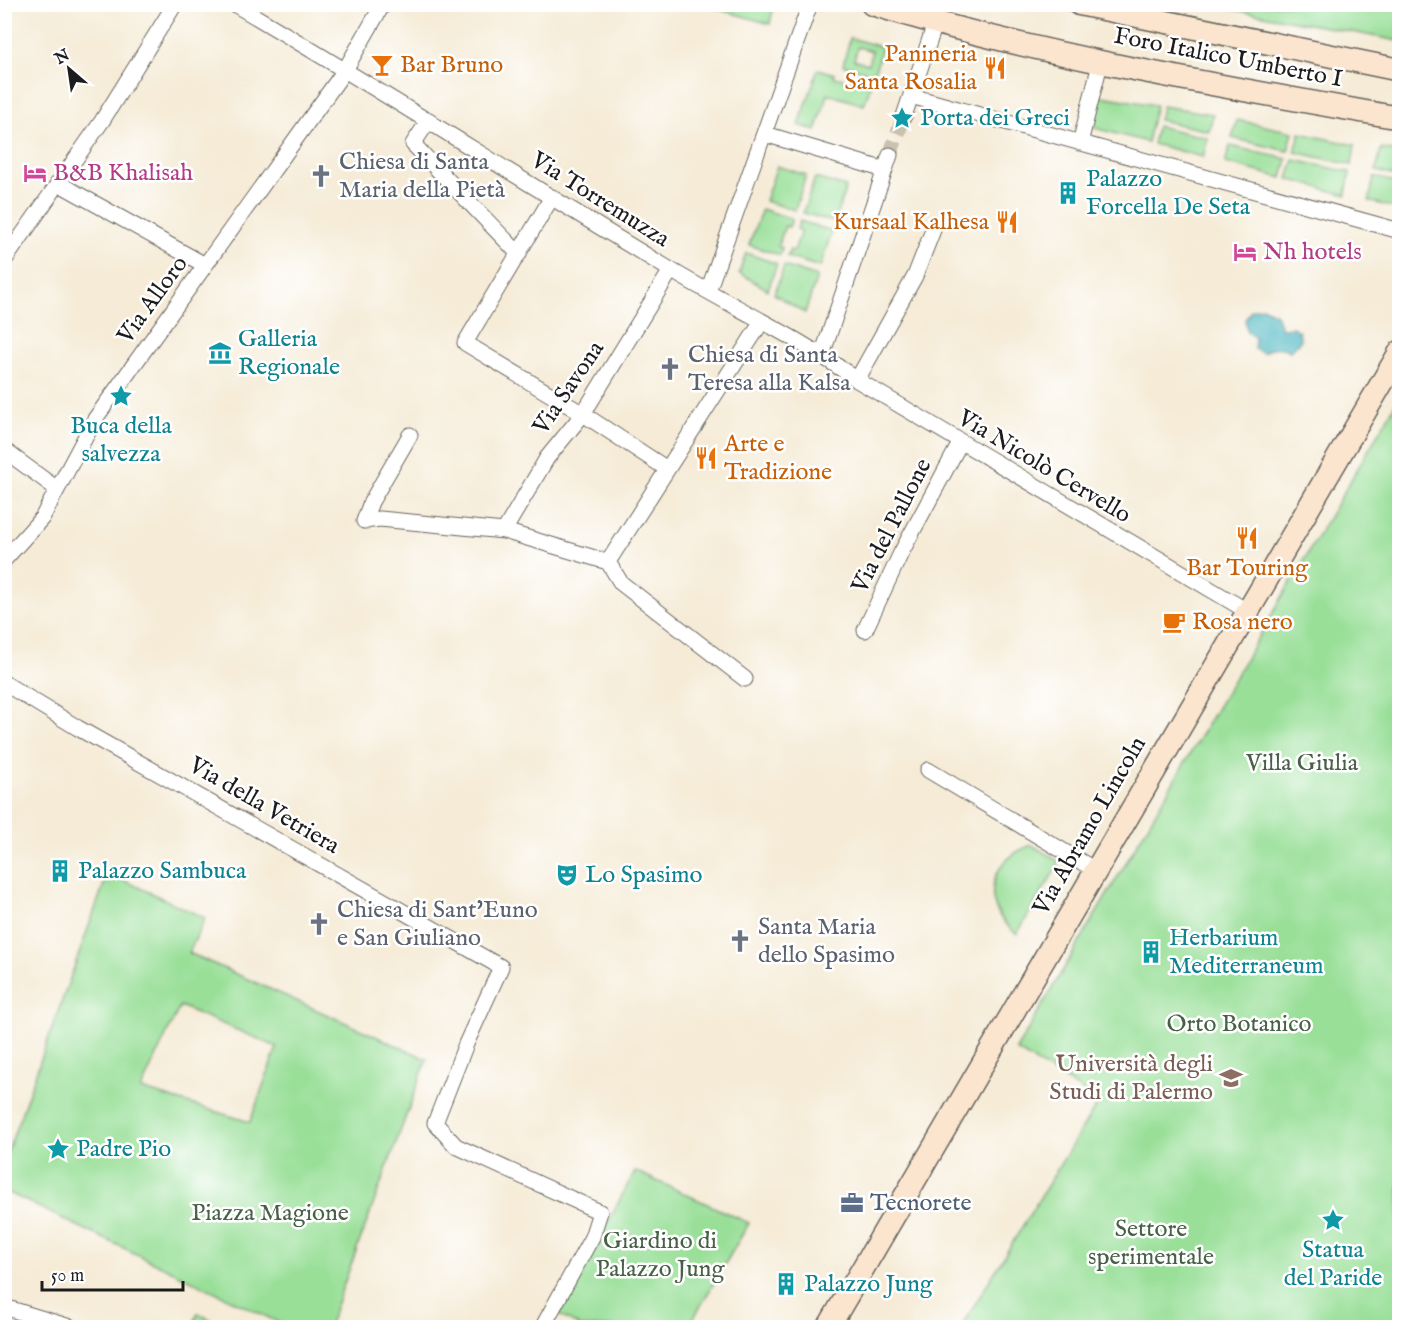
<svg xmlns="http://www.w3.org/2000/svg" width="1404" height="1332" viewBox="0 0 1404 1332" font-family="'IM FELL English',serif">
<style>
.green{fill:#99df98;stroke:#5a7e5a;stroke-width:1.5;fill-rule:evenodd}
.water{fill:#46b5c0;stroke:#31686e;stroke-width:1.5}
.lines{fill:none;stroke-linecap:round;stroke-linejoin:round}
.street-tunnel{stroke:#cac2b1;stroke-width:15;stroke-dasharray:15 8;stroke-linecap:butt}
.street-casing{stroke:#68645d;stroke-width:17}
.secondary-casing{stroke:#68645d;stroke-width:25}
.street{stroke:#fff;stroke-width:15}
.secondary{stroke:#fbe5cf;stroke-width:22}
.labels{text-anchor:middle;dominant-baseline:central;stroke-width:5;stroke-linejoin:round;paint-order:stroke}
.food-label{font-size:24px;fill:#c56008;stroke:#fff;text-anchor:start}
.street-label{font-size:24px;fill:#1c1c1c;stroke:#fff}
.culture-label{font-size:24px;fill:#0d838f;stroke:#fff;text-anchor:start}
.worship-label{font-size:24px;fill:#5b616d;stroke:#fff;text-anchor:start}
.hotel-label{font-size:24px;fill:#b23c85;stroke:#fff;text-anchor:start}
.park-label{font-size:24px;fill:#486047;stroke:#fff}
.education-label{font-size:24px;fill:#785e54;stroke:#fff;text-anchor:end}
.service-label{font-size:24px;fill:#4e5e75;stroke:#fff;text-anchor:start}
</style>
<rect width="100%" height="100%" fill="#fff"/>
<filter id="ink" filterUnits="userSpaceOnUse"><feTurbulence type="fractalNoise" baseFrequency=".0167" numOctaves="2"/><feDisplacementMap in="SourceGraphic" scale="12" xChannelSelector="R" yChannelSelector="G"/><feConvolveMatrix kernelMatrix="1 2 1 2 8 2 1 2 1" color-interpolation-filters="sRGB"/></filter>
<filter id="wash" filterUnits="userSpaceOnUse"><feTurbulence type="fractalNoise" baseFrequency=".008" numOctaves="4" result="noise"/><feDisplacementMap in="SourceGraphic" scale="24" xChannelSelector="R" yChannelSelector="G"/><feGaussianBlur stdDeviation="1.35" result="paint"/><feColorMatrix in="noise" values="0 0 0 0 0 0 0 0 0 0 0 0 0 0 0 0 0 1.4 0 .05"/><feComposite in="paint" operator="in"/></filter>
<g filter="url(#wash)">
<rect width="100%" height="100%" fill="#f5ebd6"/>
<!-- green -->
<path class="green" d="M704 5H759L773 8 770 24Z
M1210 5H1399V41Z
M850 38 882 47 874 74 843 65ZM858 47 872 51 868 64 854 60Z
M818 69 835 74 834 77 871 84 864 105 828 94 816 131 799 125Z
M1101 96 1156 105 1147 142 1091 127Z
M1162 106 1213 114 1209 131 1159 120Z
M1237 120 1293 132 1288 151 1232 138Z
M1157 126 1208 138 1203 157 1153 144Z
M1300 133 1355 145 1352 165 1295 152Z
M1230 146 1287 159 1282 178 1225 163Z
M1381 149 1398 152 1399 177 1376 171Z
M1294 160 1350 172 1346 195 1288 179Z
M777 166 806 175 795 210 765 201Z
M1374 177 1399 183V209L1369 201Z
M815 178 846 187 834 222 803 213Z
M762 209 792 219 789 227 785 226 778 246 782 248 780 255 749 245Z
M800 221 832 231 820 267 787 257 790 250 794 251 801 231 797 229Z
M746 253 777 264 768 290 739 273Z
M784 266 817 277 805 313 774 294Z
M1399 398V1327H961L1099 1101 1016 1050Z
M1032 845 1060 862 1017 934C978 906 988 860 1032 845Z
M108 873 205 918 189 953 427 1059 328 1327H288L5 1191V1159ZM180 1006 277 1047 250 1122 141 1089Z
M635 1171 749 1223 693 1319 706 1327H581L559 1315Z
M198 1313 224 1327H192Z"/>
<!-- water -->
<path class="water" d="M1262 307 1276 314 1281 328 1293 327 1299 332 1301 340 1290 351C1279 346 1273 346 1263 353L1254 349 1255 338 1247 331 1245 320 1251 310Z"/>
</g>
<g filter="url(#ink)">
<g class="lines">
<!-- street-tunnel -->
<path class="street-tunnel" d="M890 155 904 116"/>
<!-- street casing -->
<g class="street-casing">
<path id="street" d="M234 4C381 90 524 182 669 269 732 307 799 337 857 380L1247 611
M911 96 1400 231
M904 116 935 24
M429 120 413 144 519 254
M765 134 885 170
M1080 143 1101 60
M58 183 205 265
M552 197 465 343 583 414 667 469
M4 261 102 121 175 4
M708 291 810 4
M822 355 890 155
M857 380 915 276 933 230
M410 435 371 502 364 521 380 519 504 531 608 562
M4 450 57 489
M504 531 547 458 583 414 671 270
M4 560 42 518 95 419 345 70 383 4
M608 562 761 323
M608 562 621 583 745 679
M865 630 901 553 960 443
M4 683 78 728 501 967 466 1044 435 1123 456 1146 600 1212 592 1237 542 1328
M928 770 1095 870
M4 1307 73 1328"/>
</g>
<!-- secondary casing -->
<g class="secondary-casing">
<path id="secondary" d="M872 4C1040 56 1226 87 1400 118
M1079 4 1400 70
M828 1328 1400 352"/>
</g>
<!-- street -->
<use href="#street" class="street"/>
<!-- secondary -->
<use href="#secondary" class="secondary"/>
</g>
</g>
<!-- icons -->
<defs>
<g id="bar-bare" transform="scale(1.8)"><path d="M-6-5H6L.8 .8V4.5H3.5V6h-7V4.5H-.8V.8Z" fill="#e8710a" stroke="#fff" stroke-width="2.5" paint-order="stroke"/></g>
<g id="restaurant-bare" transform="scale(1.8)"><path d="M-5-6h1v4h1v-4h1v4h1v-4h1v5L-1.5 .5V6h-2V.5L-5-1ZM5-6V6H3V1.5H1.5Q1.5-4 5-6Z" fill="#e8710a" stroke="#fff" stroke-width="2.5" paint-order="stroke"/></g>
<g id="sight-bare" transform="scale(1.8)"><path d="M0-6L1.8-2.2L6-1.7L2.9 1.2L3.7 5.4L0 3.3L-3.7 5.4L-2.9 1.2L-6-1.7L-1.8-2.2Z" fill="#0f9aa8" stroke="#fff" stroke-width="2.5" paint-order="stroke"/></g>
<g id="hotel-bare" transform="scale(1.8)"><path d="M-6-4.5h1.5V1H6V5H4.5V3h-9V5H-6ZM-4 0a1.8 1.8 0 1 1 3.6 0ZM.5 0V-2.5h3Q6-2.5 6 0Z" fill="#d1479c" stroke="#fff" stroke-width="2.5" paint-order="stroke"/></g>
<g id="church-bare" transform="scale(1.8)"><path d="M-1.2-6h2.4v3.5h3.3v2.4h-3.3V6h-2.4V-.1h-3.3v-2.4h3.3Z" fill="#6b7280" stroke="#fff" stroke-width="2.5" paint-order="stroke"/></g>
<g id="building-bare" transform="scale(1.8)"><path d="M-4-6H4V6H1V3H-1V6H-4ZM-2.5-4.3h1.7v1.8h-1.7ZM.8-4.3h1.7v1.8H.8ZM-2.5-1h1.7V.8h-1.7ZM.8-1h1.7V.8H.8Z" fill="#0f9aa8" stroke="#fff" stroke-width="2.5" paint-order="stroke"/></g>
<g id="museum-bare" transform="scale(1.8)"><path d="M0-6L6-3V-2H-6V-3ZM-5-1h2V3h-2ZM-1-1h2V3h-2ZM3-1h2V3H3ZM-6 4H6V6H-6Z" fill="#0f9aa8" stroke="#fff" stroke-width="2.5" paint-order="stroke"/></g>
<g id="cafe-bare" transform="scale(1.8)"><path d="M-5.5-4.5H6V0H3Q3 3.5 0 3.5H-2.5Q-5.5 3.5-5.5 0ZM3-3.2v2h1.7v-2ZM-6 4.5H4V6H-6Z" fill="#e8710a" stroke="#fff" stroke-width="2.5" paint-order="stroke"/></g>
<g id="theatre-bare" transform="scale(1.8)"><path d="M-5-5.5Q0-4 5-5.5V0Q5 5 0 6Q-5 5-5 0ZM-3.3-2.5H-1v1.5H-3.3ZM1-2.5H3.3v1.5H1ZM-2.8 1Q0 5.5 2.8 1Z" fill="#0f9aa8" stroke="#fff" stroke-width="2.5" paint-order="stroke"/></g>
<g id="university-bare" transform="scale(1.8)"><path d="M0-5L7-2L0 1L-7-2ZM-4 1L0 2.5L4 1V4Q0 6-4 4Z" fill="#8d6e63" stroke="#fff" stroke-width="2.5" paint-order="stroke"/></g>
<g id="office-bare" transform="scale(1.8)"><path d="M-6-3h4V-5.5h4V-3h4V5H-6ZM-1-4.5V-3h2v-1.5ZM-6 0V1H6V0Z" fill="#5c6f8a" stroke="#fff" stroke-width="2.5" paint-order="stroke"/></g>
</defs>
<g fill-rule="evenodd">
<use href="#bar-bare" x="382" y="65"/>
<use href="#restaurant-bare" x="995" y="68"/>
<use href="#sight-bare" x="902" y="118"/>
<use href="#hotel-bare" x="35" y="173"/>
<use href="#church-bare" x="321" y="176"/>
<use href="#building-bare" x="1068" y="193"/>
<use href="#restaurant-bare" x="1007" y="222"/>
<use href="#hotel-bare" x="1245" y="252"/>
<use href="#museum-bare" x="220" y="353"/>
<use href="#church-bare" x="670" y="369"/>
<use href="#sight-bare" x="121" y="396"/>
<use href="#restaurant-bare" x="706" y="458"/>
<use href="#restaurant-bare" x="1247" y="538"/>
<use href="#cafe-bare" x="1174" y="622"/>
<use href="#building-bare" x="60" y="871"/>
<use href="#theatre-bare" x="567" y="875"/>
<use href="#church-bare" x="319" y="924"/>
<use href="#church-bare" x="740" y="941"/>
<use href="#building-bare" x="1151" y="952"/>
<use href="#university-bare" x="1231" y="1078"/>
<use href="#sight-bare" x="58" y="1149"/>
<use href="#office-bare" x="852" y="1203"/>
<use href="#sight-bare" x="1333" y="1220"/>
<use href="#building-bare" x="786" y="1284"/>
</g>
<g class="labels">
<!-- food labels -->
<g class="food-label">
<text x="977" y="54" text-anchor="end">Panineria<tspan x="977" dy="28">Santa Rosalia</tspan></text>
<text x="400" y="65">Bar Bruno</text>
<text x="989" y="222" text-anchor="end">Kursaal Kalhesa</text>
<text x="724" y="444">Arte e<tspan x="724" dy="28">Tradizione</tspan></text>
<text x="1247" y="568" text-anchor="middle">Bar Touring</text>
<text x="1192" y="622">Rosa nero</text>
</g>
<!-- street labels -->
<g class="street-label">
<text transform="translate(1228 58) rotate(11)">Foro Italico Umberto I</text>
<text transform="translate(600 200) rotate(32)">Via Torremuzza</text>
<text transform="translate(153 300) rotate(-54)">Via Alloro</text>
<text transform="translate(569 388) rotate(-56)">Via Savona</text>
<text transform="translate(1044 467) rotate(31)">Via Nicolò Cervello</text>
<text transform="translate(892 526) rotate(-63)">Via del Pallone</text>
<text transform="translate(264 806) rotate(30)">Via della Vetriera</text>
<text transform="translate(1090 826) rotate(-60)">Via Abramo Lincoln</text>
</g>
<!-- culture labels -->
<g class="culture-label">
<text x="920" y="118">Porta dei Greci</text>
<text x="1086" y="179">Palazzo<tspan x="1086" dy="28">Forcella De Seta</tspan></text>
<text x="238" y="339">Galleria<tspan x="238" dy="28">Regionale</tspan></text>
<text x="121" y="426" text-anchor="middle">Buca della<tspan x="121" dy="28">salvezza</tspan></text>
<text x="78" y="871">Palazzo Sambuca</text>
<text x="585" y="875">Lo Spasimo</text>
<text x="1169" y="938">Herbarium<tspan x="1169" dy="28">Mediterraneum</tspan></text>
<text x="76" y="1149">Padre Pio</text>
<text x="1333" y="1250" text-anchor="middle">Statua<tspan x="1333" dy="28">del Paride</tspan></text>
<text x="804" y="1284">Palazzo Jung</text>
</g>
<!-- worship labels -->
<g class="worship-label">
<text x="339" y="162">Chiesa di Santa<tspan x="339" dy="28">Maria della Pietà</tspan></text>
<text x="688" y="355">Chiesa di Santa<tspan x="688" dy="28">Teresa alla Kalsa</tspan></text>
<text x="337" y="910">Chiesa di Sant'Euno<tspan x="337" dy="28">e San Giuliano</tspan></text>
<text x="758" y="927">Santa Maria<tspan x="758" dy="28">dello Spasimo</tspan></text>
</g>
<!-- hotel labels -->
<g class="hotel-label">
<text x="53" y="173">B&amp;B Khalisah</text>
<text x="1263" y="252">Nh hotels</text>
</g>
<!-- park labels -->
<g class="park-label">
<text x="1302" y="763">Villa Giulia</text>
<text x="1239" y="1024">Orto Botanico</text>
<text x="270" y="1213">Piazza Magione</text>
<text x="1151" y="1229">Settore<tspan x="1151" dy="28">sperimentale</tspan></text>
<text x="660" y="1241">Giardino di<tspan x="660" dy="28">Palazzo Jung</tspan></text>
</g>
<!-- education labels -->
<g class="education-label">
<text x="1213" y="1064">Università degli<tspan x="1213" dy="28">Studi di Palermo</tspan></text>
</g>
<!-- service labels -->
<g class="service-label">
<text x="870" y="1203">Tecnorete</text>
</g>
</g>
<!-- margin -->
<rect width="1404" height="1332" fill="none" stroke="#fff" stroke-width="24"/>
<!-- north arrow -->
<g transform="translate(69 69) rotate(331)" stroke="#ffffff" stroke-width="4.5" paint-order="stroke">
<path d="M0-4.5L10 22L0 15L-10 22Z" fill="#1c1c1c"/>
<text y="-9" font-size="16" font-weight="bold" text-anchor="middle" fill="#1c1c1c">N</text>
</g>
<!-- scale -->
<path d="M42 1281v9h141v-9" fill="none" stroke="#1c1c1c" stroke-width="3"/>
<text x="51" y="1281" font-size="18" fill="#1c1c1c" stroke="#ffffff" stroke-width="4.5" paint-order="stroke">50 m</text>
</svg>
